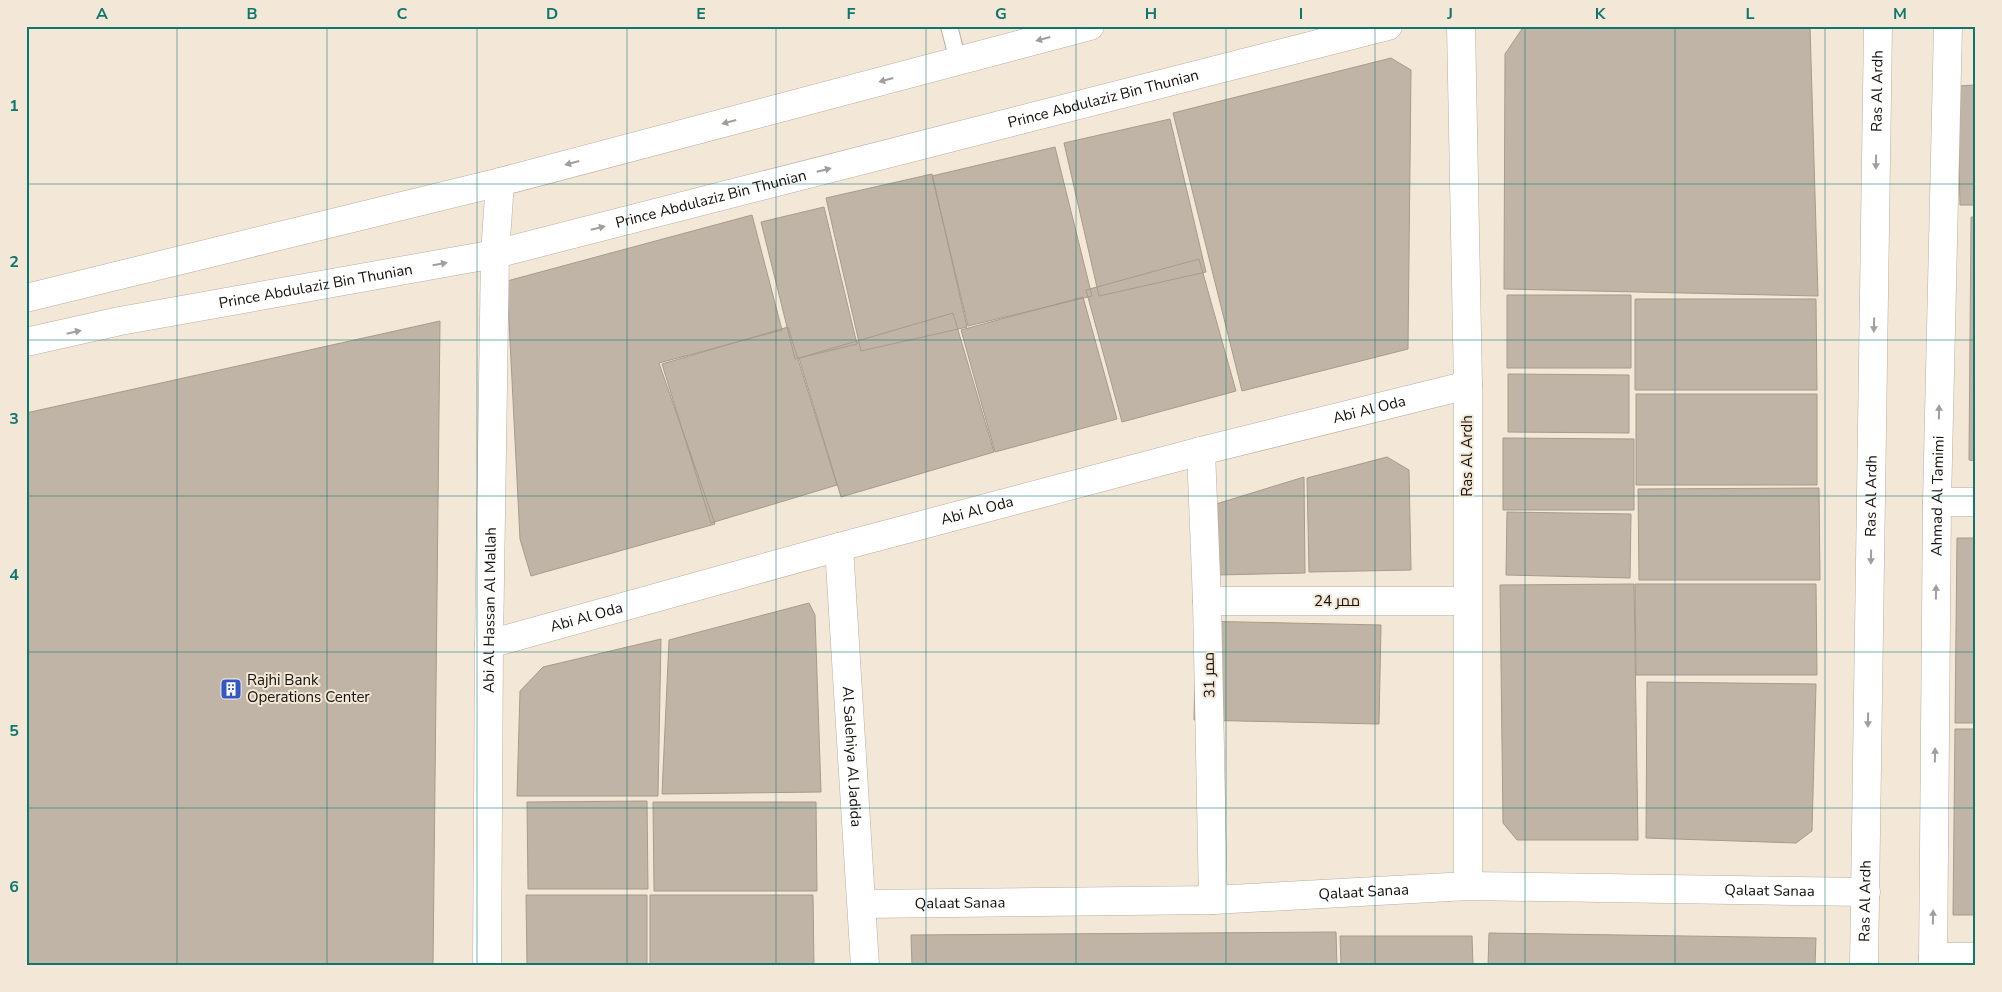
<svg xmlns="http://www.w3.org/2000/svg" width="2002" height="992" viewBox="0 0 2002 992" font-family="'Nunito Sans',Cairo,sans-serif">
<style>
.building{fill:#bfb4a5;stroke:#a69b8c}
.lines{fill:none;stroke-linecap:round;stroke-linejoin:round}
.service-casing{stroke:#b9ae9f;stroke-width:18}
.minor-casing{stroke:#b9ae9f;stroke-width:29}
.service{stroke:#fff;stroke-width:16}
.minor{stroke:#fff;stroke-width:28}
.oneway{fill:#a19f9d}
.grid{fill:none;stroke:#0f766e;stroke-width:1;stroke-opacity:0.55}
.labels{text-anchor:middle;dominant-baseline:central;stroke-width:4;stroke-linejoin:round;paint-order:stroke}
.street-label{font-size:15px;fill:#14100b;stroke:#f3e7d7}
.poi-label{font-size:15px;fill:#14100b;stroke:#f3e7d7;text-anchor:start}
.neatline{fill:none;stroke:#0f766e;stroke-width:2}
.grid-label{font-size:16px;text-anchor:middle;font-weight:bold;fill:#0f766e}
</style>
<rect width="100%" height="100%" fill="#f3e7d7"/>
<!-- building -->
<path class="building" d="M1524 26H1810L1818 296 1504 289 1505 54Z
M1391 58 1411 70 1408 349 1242 391 1173 113Z
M1976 85V205H1960L1957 86Z
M1170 119 1206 272 1099 296 1064 143Z
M1055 147 1092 296 968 326 932 176Z
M932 174 967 327 861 351 826 198Z
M824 207 857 344 795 359 761 222Z
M752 215 782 330 659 363 715 524 531 576 520 539 507 281Z
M1971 217H1976V461L1969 460Z
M1199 259 1236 391 1122 422 1086 290Z
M1507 295H1631V368H1507Z
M1083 297 1117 419 995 452 961 330Z
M1635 299H1816L1817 390H1635Z
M953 313 994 452 841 497 799 358Z
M440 321 433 966H26V413Z
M788 327 837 485 711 523 662 364Z
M1508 374 1629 375V433L1508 432Z
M1636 394H1817V485H1636Z
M1503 438 1634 439V510H1503Z
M1387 457 1409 470 1411 570 1309 572 1307 478Z
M1304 477 1305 573 1217 575 1216 504Z
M1819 488 1820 580H1639L1638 489Z
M1507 512 1631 514 1630 578 1506 575Z
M1957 538H1976V723H1955Z
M1634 584 1638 840H1517L1503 823 1500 585Z
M1635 584H1816L1817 675H1636Z
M809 603 815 615 821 792 662 794 669 640Z
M1196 621 1381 625 1379 724 1194 720Z
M661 639 658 796H517L520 691 543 667Z
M1647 682 1816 684 1812 831 1796 843 1646 838Z
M1955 729H1976V915H1953Z
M647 801 648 889H528L527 802Z
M653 802H816L817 891H654Z
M526 895H647V966H527Z
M650 895H813L814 966H650Z
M1336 932 1337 966H912L911 935Z
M1489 933 1816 938 1815 966H1488Z
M1340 936H1472L1473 966H1341Z"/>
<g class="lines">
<!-- service casing -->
<g class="service-casing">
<path id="service" d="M949 26 958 61"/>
</g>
<!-- minor casing -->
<g class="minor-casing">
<g id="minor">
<path d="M1461 26 1468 385V886"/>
<path d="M26 298 500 182 1090 26"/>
<path id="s1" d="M26 342 120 321 495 254 1388 26"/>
<path d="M1201 451 1207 601 1213 900"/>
<path d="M1937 502H1976"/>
<path id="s2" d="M839 547 865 966"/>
<path d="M1207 601H1467"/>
<path id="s3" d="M489 644 839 547 1201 451 1468 385"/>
<path id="s4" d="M862 904 1213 900 1468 886 1866 892"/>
<path d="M1933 957H1976"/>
<path id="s5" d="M487 966 489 644 495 254 500 182"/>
<path id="s6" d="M1864 966 1878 26"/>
<path id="s7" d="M1933 966 1937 502 1948 26"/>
</g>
</g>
<!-- service -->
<use href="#service" class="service"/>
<!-- minor -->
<use href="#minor" class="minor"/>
</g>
<!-- one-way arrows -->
<defs><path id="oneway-solid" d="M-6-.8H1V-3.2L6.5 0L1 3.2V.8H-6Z" transform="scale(1.25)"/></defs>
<g class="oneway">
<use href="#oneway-solid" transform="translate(1043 39) rotate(165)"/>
<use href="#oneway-solid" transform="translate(886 80) rotate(165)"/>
<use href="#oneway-solid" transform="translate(729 122) rotate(165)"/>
<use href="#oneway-solid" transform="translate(1876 162) rotate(91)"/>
<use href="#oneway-solid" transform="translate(572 163) rotate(165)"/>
<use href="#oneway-solid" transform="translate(824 170) rotate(-14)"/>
<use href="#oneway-solid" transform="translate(598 228) rotate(-14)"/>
<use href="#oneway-solid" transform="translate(440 264) rotate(-10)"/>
<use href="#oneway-solid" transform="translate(1874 325) rotate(91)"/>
<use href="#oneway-solid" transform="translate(74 332) rotate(-13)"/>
<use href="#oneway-solid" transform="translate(1939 412) rotate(-89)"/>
<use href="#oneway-solid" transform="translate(1871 557) rotate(91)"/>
<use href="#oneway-solid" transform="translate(1936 592) rotate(-89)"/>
<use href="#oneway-solid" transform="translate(1868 720) rotate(91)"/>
<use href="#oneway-solid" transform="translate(1935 755) rotate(-89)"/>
<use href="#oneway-solid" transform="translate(1933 917) rotate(-89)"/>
</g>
<!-- grid -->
<path class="grid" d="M177 26V966M327 26V966M477 26V966M627 26V966M776 26V966M926 26V966M1076 26V966M1226 26V966M1375 26V966M1525 26V966M1675 26V966M1825 26V966M26 184H1976M26 340H1976M26 496H1976M26 652H1976M26 808H1976"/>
<!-- icons -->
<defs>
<g id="building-square" transform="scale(1.125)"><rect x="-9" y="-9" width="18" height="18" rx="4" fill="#3357c7" stroke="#f3e7d7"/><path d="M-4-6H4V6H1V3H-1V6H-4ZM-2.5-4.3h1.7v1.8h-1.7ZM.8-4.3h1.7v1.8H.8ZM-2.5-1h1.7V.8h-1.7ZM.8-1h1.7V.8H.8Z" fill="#fff"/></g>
</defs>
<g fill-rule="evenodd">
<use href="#building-square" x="231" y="689"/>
</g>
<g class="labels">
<!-- street labels -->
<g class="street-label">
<text stroke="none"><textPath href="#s6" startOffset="875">Ras Al Ardh</textPath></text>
<text stroke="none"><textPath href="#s1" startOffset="1105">Prince Abdulaziz Bin Thunian</textPath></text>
<text stroke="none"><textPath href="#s1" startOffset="700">Prince Abdulaziz Bin Thunian</textPath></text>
<text stroke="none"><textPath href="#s1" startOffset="295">Prince Abdulaziz Bin Thunian</textPath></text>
<text stroke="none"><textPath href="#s3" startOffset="911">Abi Al Oda</textPath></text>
<text transform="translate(1467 456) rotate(-90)">Ras Al Ardh</text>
<text stroke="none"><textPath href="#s6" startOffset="470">Ras Al Ardh</textPath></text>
<text stroke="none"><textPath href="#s7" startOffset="470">Ahmad Al Tamimi</textPath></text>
<text stroke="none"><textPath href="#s3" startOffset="506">Abi Al Oda</textPath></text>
<text x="1337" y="601">ممر 24</text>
<text stroke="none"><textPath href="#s5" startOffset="356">Abi Al Hassan Al Mallah</textPath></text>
<text stroke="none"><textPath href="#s3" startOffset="101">Abi Al Oda</textPath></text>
<text transform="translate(1209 675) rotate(-91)">ممر 31</text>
<text stroke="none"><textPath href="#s2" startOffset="210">Al Salehiya Al Jadida</textPath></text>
<text stroke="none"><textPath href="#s4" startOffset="502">Qalaat Sanaa</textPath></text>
<text stroke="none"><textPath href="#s4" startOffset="908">Qalaat Sanaa</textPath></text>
<text stroke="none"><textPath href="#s6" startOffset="65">Ras Al Ardh</textPath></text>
<text stroke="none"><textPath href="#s4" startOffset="98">Qalaat Sanaa</textPath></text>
</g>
<!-- poi labels -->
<g class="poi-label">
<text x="247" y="680">Rajhi Bank<tspan x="247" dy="17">Operations Center</tspan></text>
</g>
</g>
<!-- border -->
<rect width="2002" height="992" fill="none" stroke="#f3e7d7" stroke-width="55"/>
<rect x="28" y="28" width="1946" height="936" class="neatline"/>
<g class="grid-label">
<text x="102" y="19">A</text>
<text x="252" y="19">B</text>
<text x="402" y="19">C</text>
<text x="552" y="19">D</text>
<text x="701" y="19">E</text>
<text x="851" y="19">F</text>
<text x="1001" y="19">G</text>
<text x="1151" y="19">H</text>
<text x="1301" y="19">I</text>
<text x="1450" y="19">J</text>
<text x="1600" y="19">K</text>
<text x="1750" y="19">L</text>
<text x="1900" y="19">M</text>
<text x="14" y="111">1</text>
<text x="14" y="267">2</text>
<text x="14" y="424">3</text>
<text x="14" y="580">4</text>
<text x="14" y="736">5</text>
<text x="14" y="892">6</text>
</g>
</svg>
